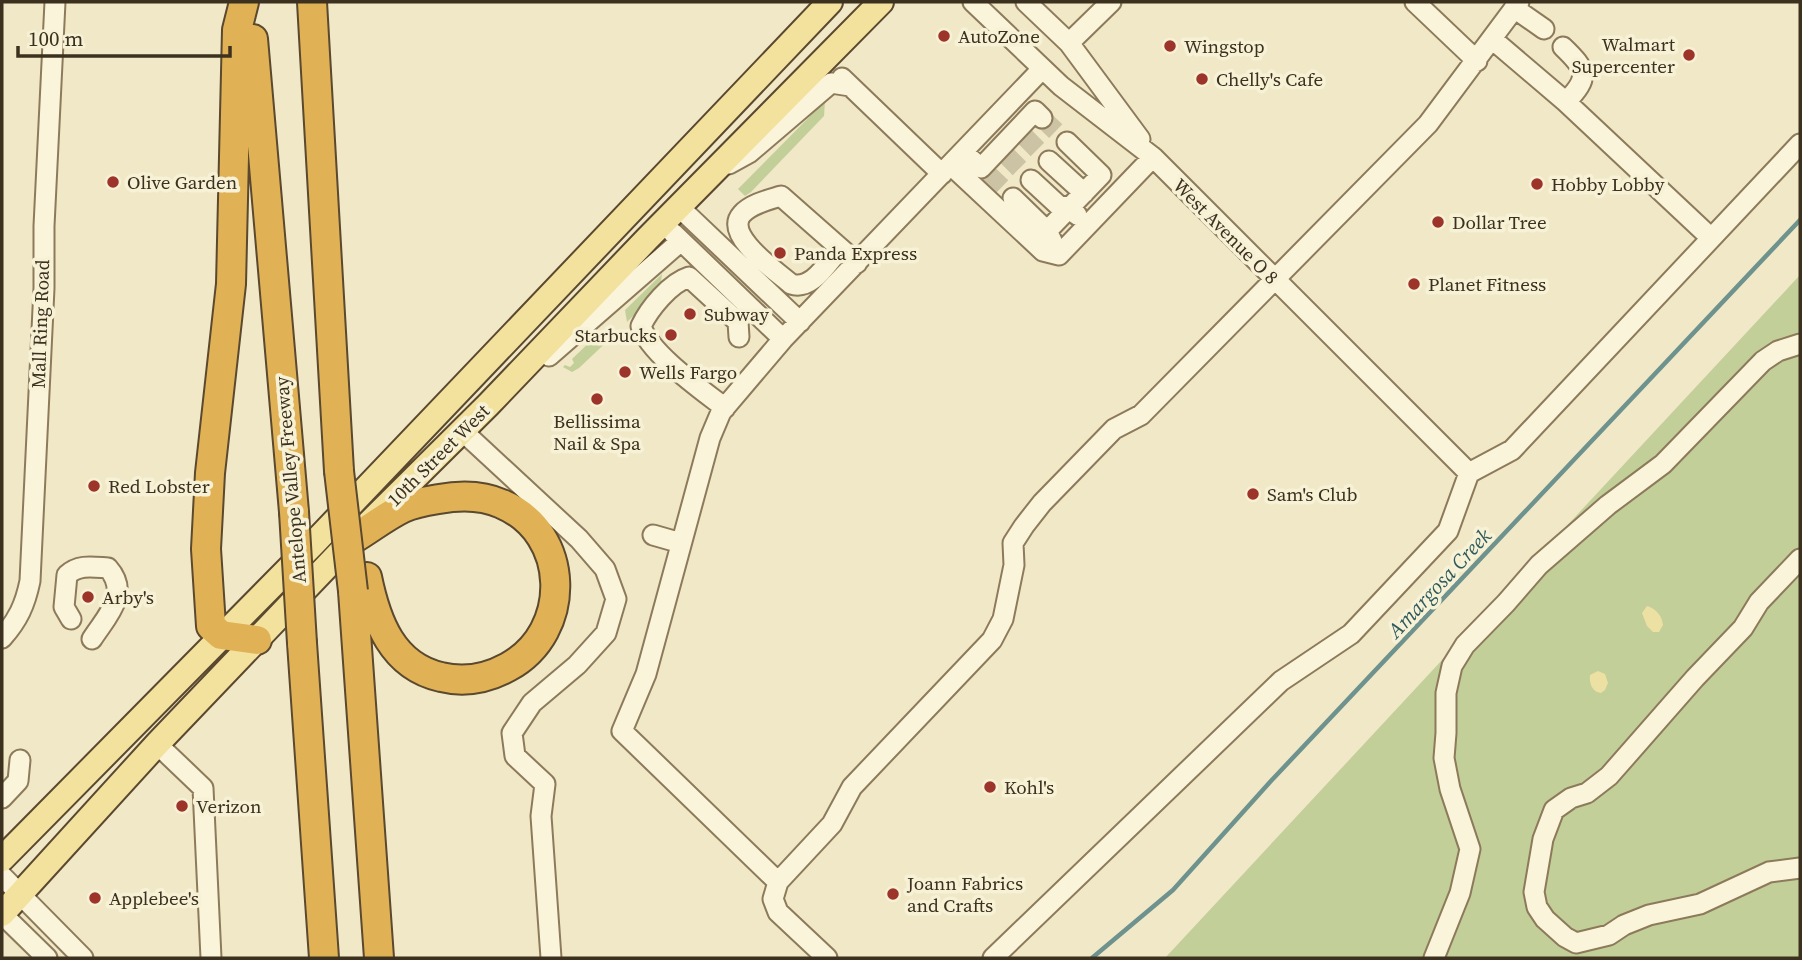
<svg xmlns="http://www.w3.org/2000/svg" width="1802" height="960" viewBox="0 0 1802 960" font-family="'Source Serif 4',serif">
<style>
.green{fill:#c3cf99}
.sand{fill:#ece0a3}
.lines{fill:none;stroke-linecap:round;stroke-linejoin:round}
.stream{stroke:#6e928d;stroke-width:4.5}
.minor-tunnel{stroke:#ccc3a5;stroke-width:19;stroke-dasharray:19 10;stroke-linecap:butt}
.minor-casing{stroke:#8c7a5b;stroke-width:23}
.major-casing{stroke:#5a482f;stroke-width:28}
.highway-casing{stroke:#5a482f;stroke-width:32}
.minor{stroke:#faf4da;stroke-width:19}
.major{stroke:#f3e29e;stroke-width:24}
.highway{stroke:#e1b255;stroke-width:28}
.highway-bridge-casing{stroke:#5a482f;stroke-width:32;stroke-linecap:butt}
.highway-bridge{stroke:#e1b255;stroke-width:28}
.poi-dot{fill:#9d3429;stroke:#f7f1d6;stroke-width:2.5}
.labels{text-anchor:middle;dominant-baseline:central;stroke-width:7;stroke-linejoin:round;paint-order:stroke}
.poi-label{font-size:19px;fill:#3c301f;stroke:#f7f1d6;text-anchor:start}
.street-label{font-size:19px;fill:#3c301f;stroke:#f7f1d6}
.water-label{font-size:21px;font-style:italic;fill:#2e5a5c;stroke:#f7f1d6}
</style>
<rect width="100%" height="100%" fill="#f0e8c6"/>
<!-- green -->
<path class="green" d="M825 101 824 116 751 192 745 196 738 189Z
M662 274 660 290 627 322 625 310Z
M1800 275V958H1165Z
M609 331 614 335 579 368 572 372 563 367 565 365 570 367 574 363 572 359 596 336 603 337Z"/>
<!-- sand -->
<path class="sand" d="M1647 606C1656 609 1662 615 1663 625L1659 632H1653L1647 626 1642 613Z
M1598 671 1605 674 1608 683 1605 690 1601 693C1592 692 1589 683 1590 675Z"/>
<g class="lines">
<!-- stream -->
<path class="stream" d="M1092 958 1173 890 1270 782 1800 220"/>
<!-- minor-tunnel -->
<path class="minor-tunnel" d="M1042 118 1067 142
M1024 136 1049 161
M1006 155 1031 180
M988 174 1013 198"/>
<!-- minor casing -->
<g class="minor-casing">
<path id="minor" d="M973 2 1061 86 1153 157 1469 473
M1026 2 1069 43 1140 139
M1415 2 1477 61
M1514 8 1544 29
M1492 39 1566 102 1711 238
M1069 43 1111 2
M1563 47C1587 70 1590 77 1566 102
M1042 69 783 339 721 412 710 438 646 674 622 731 778 882 832 824 852 787 992 640 1003 619 1014 565 1013 543 1024 526 1042 503 1114 429 1141 415 1428 124 1519 2
M842 78 942 174
M963 152 981 168 1035 111 1042 118
M1049 161 1084 193
M729 164 749 153 831 83 850 86
M951 165 1043 251 1059 255
M1031 180 1058 205 1070 208 1077 215
M1013 198 1047 231 1052 241
M679 207 800 322
M1047 231 1101 175 1067 142
M673 233 783 339
M840 249C827 263 812 291 791 284 776 271 723 235 742 214 751 204 768 200 781 196L857 263
M1059 255 1153 157
M549 356 681 241
M725 408C702 390 649 353 641 326 649 309 670 283 689 277L738 322 739 337
M471 439 579 539 605 569 616 599 606 633 577 665 532 703 512 733 515 756 545 784 541 816 551 958
M653 535 681 543
M1800 559 1759 602 1743 628 1695 678 1609 776 1587 793 1571 798 1554 810 1543 839 1534 892 1537 907 1545 919 1565 937 1576 943 1609 935 1624 925 1649 915 1700 904 1769 872 1800 868
M71 619 64 607 67 575C79 564 93 567 108 568 131 594 106 617 92 639
M2 638C18 620 25 605 30 581L44 288V226L55 2
M157 744 203 788 211 958
M2 798 18 781 20 760
M2 876 83 958
M778 882 773 899 778 912 827 958
M2 914 47 958
M993 958 1281 681 1351 634 1448 531 1469 473 1512 450 1800 144
M1434 958 1460 893 1470 849 1450 789 1444 758 1446 733V693L1452 666 1465 645 1506 603 1539 565 1608 505 1663 464 1763 361 1778 351 1800 344"/>
</g>
<!-- major casing -->
<g class="major-casing">
<path id="major" d="M2 859 313 544 830 2
M2 914 157 744 353 539 488 405 647 239 881 2"/>
</g>
<!-- highway casing -->
<g class="highway-casing">
<path id="highway" d="M244 2 237 30 231 284 210 473 206 549 211 626 221 635 257 640
M312 2 339 471
M253 39 294 512
M353 539C370 529 386 516 403 508 414 503 427 501 439 499 461 495 482 495 502 504 571 533 573 632 508 667 486 679 465 683 441 677 392 666 376 621 367 577
M353 591 379 958
M302 643 324 958"/>
</g>
<!-- minor -->
<use href="#minor" class="minor"/>
<!-- major -->
<use href="#major" class="major"/>
<!-- highway -->
<use href="#highway" class="highway"/>
<!-- highway-bridge casing -->
<g class="highway-bridge-casing">
<path id="highway-bridge" d="M339 471 353 591
M294 512 302 643"/>
</g>
<!-- highway-bridge -->
<use href="#highway-bridge" class="highway-bridge"/>
</g>
<!-- markers -->
<g class="poi-dot">
<circle cx="944" cy="36" r="7"/>
<circle cx="1170" cy="46" r="7"/>
<circle cx="1689" cy="55" r="7"/>
<circle cx="1202" cy="79" r="7"/>
<circle cx="113" cy="182" r="7"/>
<circle cx="1537" cy="184" r="7"/>
<circle cx="1438" cy="222" r="7"/>
<circle cx="780" cy="253" r="7"/>
<circle cx="1414" cy="284" r="7"/>
<circle cx="690" cy="314" r="7"/>
<circle cx="671" cy="335" r="7"/>
<circle cx="625" cy="372" r="7"/>
<circle cx="597" cy="399" r="7"/>
<circle cx="94" cy="486" r="7"/>
<circle cx="1253" cy="494" r="7"/>
<circle cx="88" cy="597" r="7"/>
<circle cx="990" cy="787" r="7"/>
<circle cx="182" cy="806" r="7"/>
<circle cx="893" cy="894" r="7"/>
<circle cx="95" cy="898" r="7"/>
</g>
<g class="labels">
<!-- poi labels -->
<g class="poi-label">
<text x="958" y="36">AutoZone</text>
<text x="1675" y="44" text-anchor="end">Walmart<tspan x="1675" dy="22">Supercenter</tspan></text>
<text x="1184" y="46">Wingstop</text>
<text x="1216" y="79">Chelly's Cafe</text>
<text x="127" y="182">Olive Garden</text>
<text x="1551" y="184">Hobby Lobby</text>
<text x="1452" y="222">Dollar Tree</text>
<text x="794" y="253">Panda Express</text>
<text x="1428" y="284">Planet Fitness</text>
<text x="704" y="314">Subway</text>
<text x="657" y="335" text-anchor="end">Starbucks</text>
<text x="639" y="372">Wells Fargo</text>
<text x="597" y="421" text-anchor="middle">Bellissima<tspan x="597" dy="22">Nail &amp; Spa</tspan></text>
<text x="108" y="486">Red Lobster</text>
<text x="1267" y="494">Sam's Club</text>
<text x="102" y="597">Arby's</text>
<text x="1004" y="787">Kohl's</text>
<text x="196" y="806">Verizon</text>
<text x="907" y="883">Joann Fabrics<tspan x="907" dy="22">and Crafts</tspan></text>
<text x="109" y="898">Applebee's</text>
</g>
<!-- street labels -->
<g class="street-label">
<text transform="translate(1226 231) rotate(45)">West Avenue O 8</text>
<text transform="translate(40 324) rotate(-88)">Mall Ring Road</text>
<text transform="translate(438 455) rotate(-45)">10th Street West</text>
<text transform="translate(290 480) rotate(-95)">Antelope Valley Freeway</text>
</g>
<!-- water labels -->
<g class="water-label">
<text transform="translate(1439 583) rotate(-47)">Amargosa Creek</text>
</g>
</g>
<!-- border -->
<rect width="1802" height="960" fill="none" stroke="#3c301f" stroke-width="7"/>
<!-- scale -->
<path d="M18 46v10h212v-10" fill="none" stroke="#3c301f" stroke-width="3.5"/>
<text x="28" y="46" font-size="21" fill="#3c301f" stroke="#f7f1d6" stroke-width="5" paint-order="stroke">100 m</text>
</svg>
